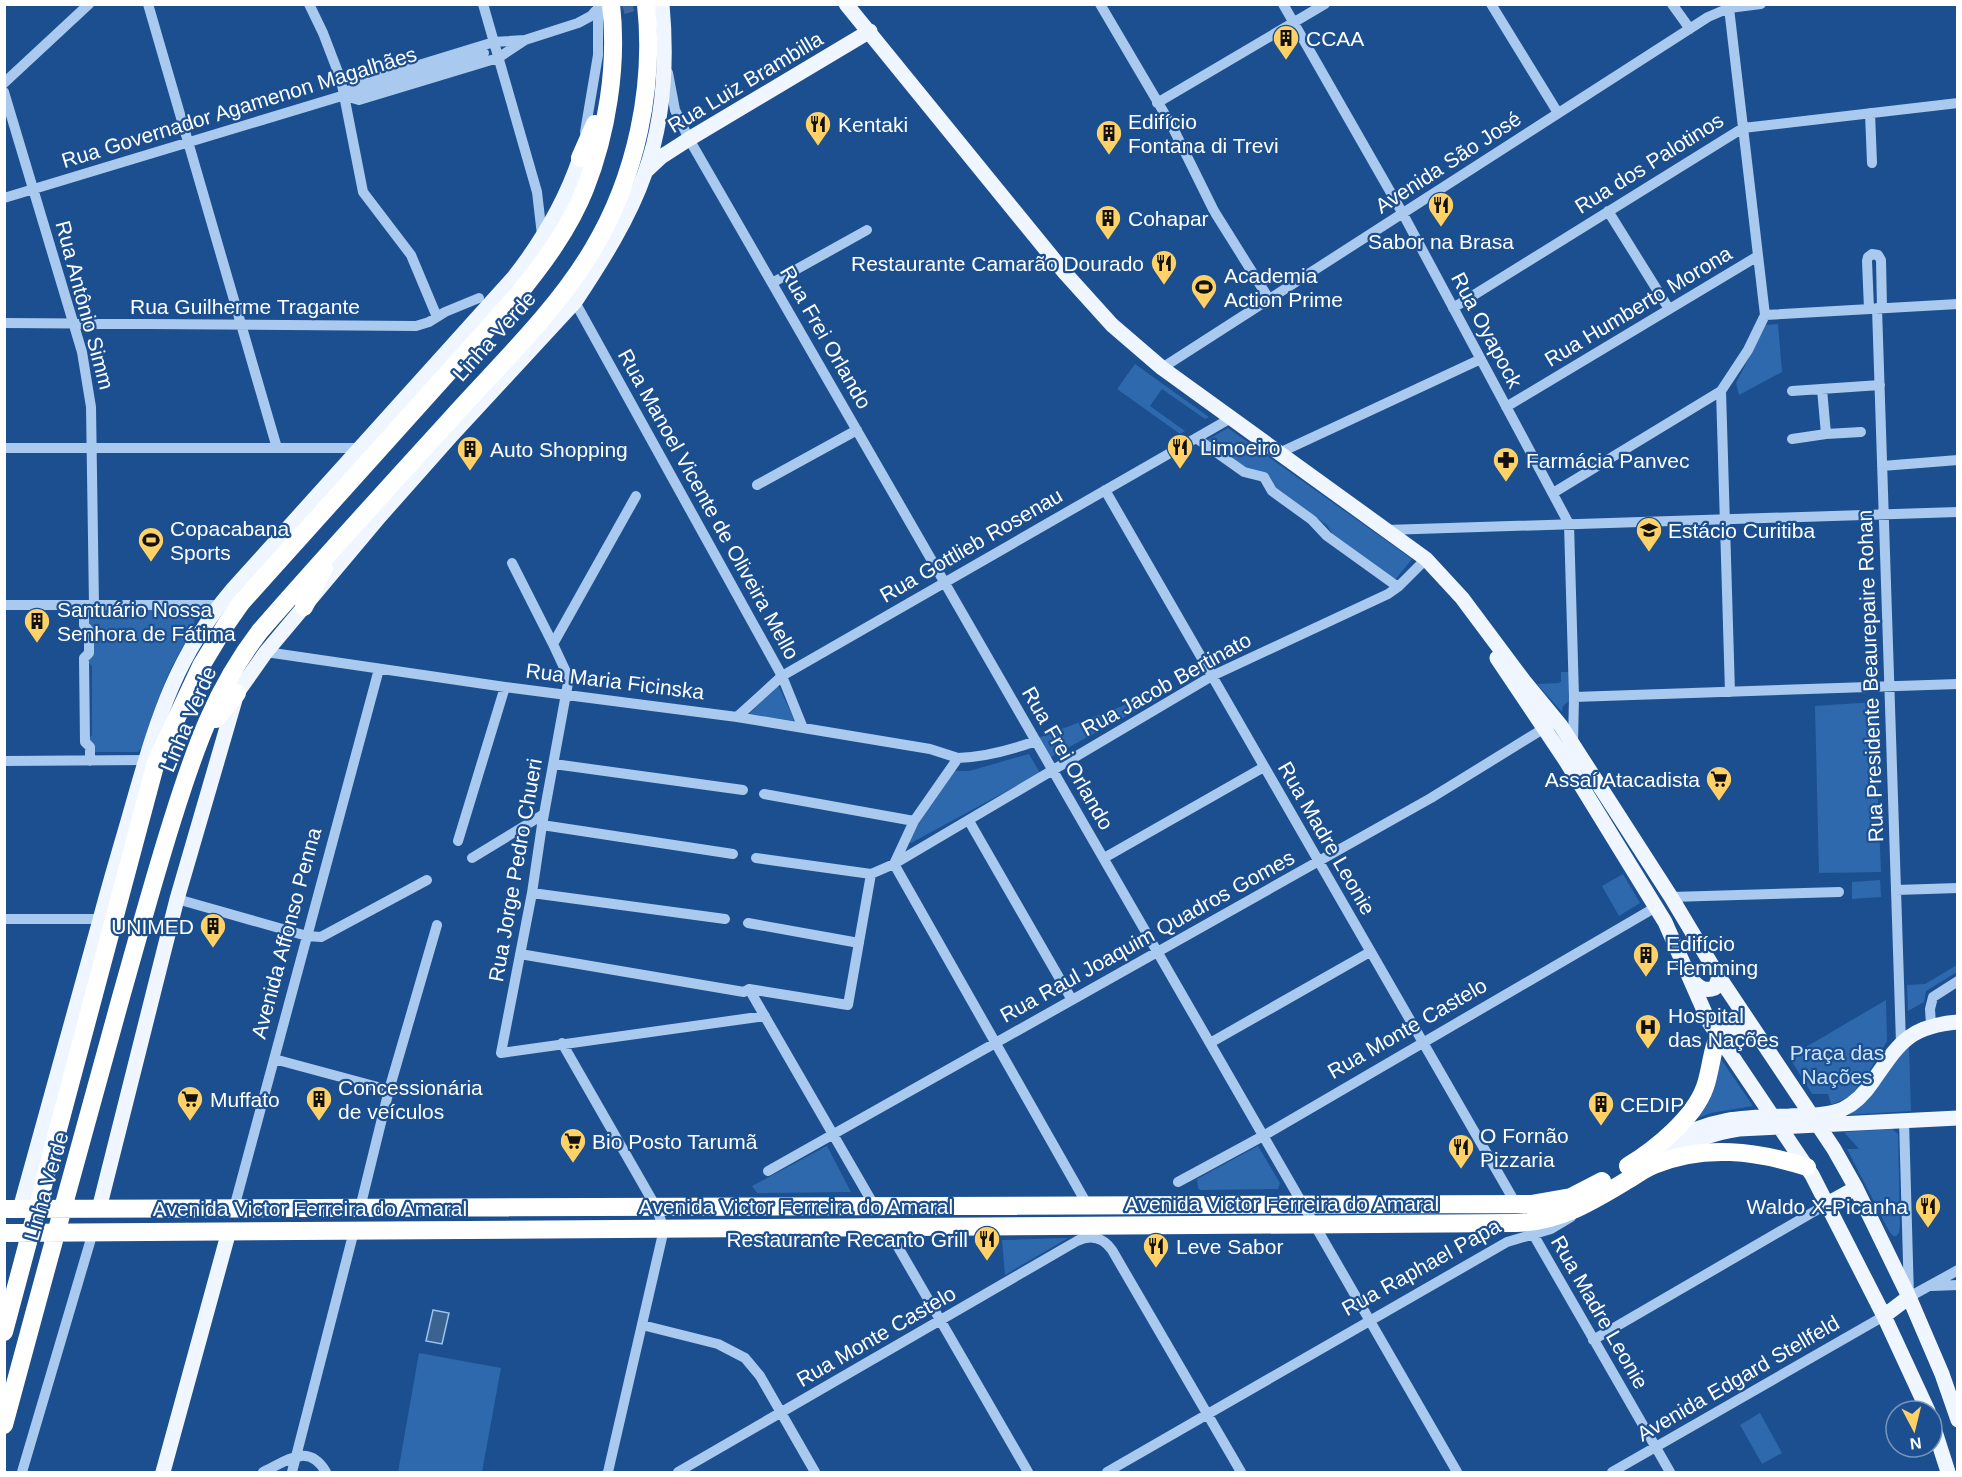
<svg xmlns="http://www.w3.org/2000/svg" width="1962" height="1477" viewBox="0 0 1962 1477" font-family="Arial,sans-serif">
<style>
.green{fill:#2e69ad}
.water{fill:#3c6290;stroke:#9cc4f0;stroke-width:1.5}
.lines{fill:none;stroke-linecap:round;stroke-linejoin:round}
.minor-tunnel{stroke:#3d69a0;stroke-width:10;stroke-dasharray:10 5;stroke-linecap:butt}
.minor{stroke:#a9c9ee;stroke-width:10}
.major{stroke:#f0f6ff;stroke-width:15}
.highway{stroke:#fff;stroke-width:18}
.labels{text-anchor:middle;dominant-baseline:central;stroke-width:4.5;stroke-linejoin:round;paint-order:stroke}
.poi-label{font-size:21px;fill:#fff;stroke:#1b4f8f;text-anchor:start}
.street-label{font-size:21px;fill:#fff;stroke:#1b4f8f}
.park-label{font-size:21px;fill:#cfe3fa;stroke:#1b4f8f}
</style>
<rect width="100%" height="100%" fill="#1b4f8f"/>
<!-- green -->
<path class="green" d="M1778 324 1782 372 1739 395 1736 383 1766 325Z
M1135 364 1209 417 1205 419 1162 389 1150 406 1185 431 1180 434 1117 389Z
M1228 428 1412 559 1395 580 1333 535 1327 525 1275 488 1267 474 1247 469 1207 440Z
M89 610H188L194 616C197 630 185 643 178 655 162 684 152 716 142 748L138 752H93L87 740 92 735V666L87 661Z
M1561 672H1569V701L1563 706 1562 712 1537 684 1559 683 1561 681Z
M778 685 795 721 749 714Z
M1159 692 1163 696 1049 758 1038 738Z
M1874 702 1881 872 1819 873 1815 706Z
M1029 754 1040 773 911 843 907 840 952 771H969Z
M1623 874 1640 903 1619 916 1602 886Z
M1880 880 1881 897 1852 899V882Z
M1957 965V972L1926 991 1924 1002 1908 1011 1907 985 1925 984Z
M1886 1000 1887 1041 1864 1080 1851 1096 1833 1104H1831L1828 1094H1812L1789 1057Z
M1909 1047 1911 1111 1846 1115 1902 1051Z
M1721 1059 1753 1106 1711 1113 1695 1119 1719 1060Z
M1892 1129 1898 1134 1900 1226 1899 1233 1896 1236H1893L1889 1231 1847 1149H1859L1844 1132Z
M827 1146 851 1192 757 1193 752 1186Z
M1258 1146 1280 1183 1278 1189 1200 1190 1198 1188 1197 1179Z
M1068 1238 1005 1275 1002 1240Z
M419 1353 501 1368 482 1472H398Z
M1760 1413 1782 1453 1762 1464 1740 1425Z"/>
<!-- water -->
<path class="water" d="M433 1310 449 1313 442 1344 426 1341Z"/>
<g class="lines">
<!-- minor-tunnel -->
<path class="minor-tunnel" d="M609 14 640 4"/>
<!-- minor -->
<path class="minor" d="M148 4 277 448
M309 4 323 33 341 80 363 192 411 255 437 317
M483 4 537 192 542 235
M1100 4 1173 128 1214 211 1269 299
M1283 4 1403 214 1569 524 1574 697 1573 743
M1491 4 1558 113
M1672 4 1690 29
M668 73 675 110 689 139 1457 1472
M4 83 89 4
M4 92 82 352 91 407 94 605
M347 94 357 84 494 42 525 40 578 23 591 16 598 8
M345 96 359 100 498 58 525 40
M1157 103 1325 4
M1870 113 1872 163
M585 132 598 55V5
M4 198 484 53
M1608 211 1669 309
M772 283 867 230
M575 302 782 676 803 728
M1453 308 1743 128 1958 103
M1877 308 1901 1043
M1869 309 1867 261 1868 257 1872 254 1878 255 1881 260 1882 308
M1765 315 1958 304
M4 323 416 326 429 322 445 312 479 298
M1162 368 1708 17 1729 8 1761 4
M1822 389 1826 434 1861 432
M1721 391 1730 692
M1792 391 1880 385
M1506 407 1758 256
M1196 438 1244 472 1264 477 1272 491 1312 520 1327 536 1398 587
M1792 439 1826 434
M4 448H362
M1279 453 1481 359
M1882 466 1958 460
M757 485 857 430
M1105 490 1516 1204
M1553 493 1721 391 1748 350 1765 315 1729 8
M1386 530 1958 512
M512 563 553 644 567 674 568 683 542 825 532 893 501 1053 765 1016
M4 605H219
M84 605V625L89 631V653L84 658 85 742 90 747V761
M553 644 636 496
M266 652 505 687 737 717 930 749 958 758
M1574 697 1958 684
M737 717 782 676 1231 418
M4 761 146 760
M554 764 743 790
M764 794 914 821
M969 821 1072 1000
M542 825 733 854
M458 841 505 687
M472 858 544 814
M756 858 871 874
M1104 858 1264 767
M1896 890 1958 888
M532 893 725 919
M1671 897 1839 892
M177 899 307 936 321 937 427 880
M4 919H100
M748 923 859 943
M520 954 744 992 749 989 848 1005 871 874 894 864 914 821 958 758C984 757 1011 750 1036 741
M749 989 875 1207
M1931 1025 1930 1009 1933 997 1958 981
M562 1043 656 1207 664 1229 608 1472
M1210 1043 1370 952
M274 1059 389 1090
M1904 1120 1909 1297 1958 1270
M768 1171 1431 798 1543 729
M1178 1182 1263 1136 1656 907
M1088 1206 894 864 1212 676 1388 594 1398 587 1426 559
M234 1208 379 669
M360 1208 389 1090 437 925
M887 1228 1028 1472
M1533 1234 1670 1472
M1931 1286 1958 1285
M642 1325 718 1344 745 1358 760 1376 815 1472
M1593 1340 1827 1204
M22 1472 93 1232
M263 1472C287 1461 308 1442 326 1472
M292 1472 354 1231
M678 1472 1077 1241C1091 1234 1103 1237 1112 1250L1241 1472
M1107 1472 1507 1242 1551 1229 1571 1217
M1612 1472 1884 1316"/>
<!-- major -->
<path class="major" d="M846 4 1065 273 1112 325 1162 368 1426 559 1462 598 1524 681 1561 726 1671 897 1719 977 1834 1149 1856 1188 1909 1297 1942 1374 1958 1420
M646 171 661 157 689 139 870 31
M1497 658 1566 761 1665 922 1709 1022 1812 1175 1884 1316 1928 1411
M1691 979C1698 987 1704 992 1715 988L1719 977
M1718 1037C1731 1025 1741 1025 1756 1035
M1667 1143C1711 1118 1740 1117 1789 1116 1807 1115 1827 1116 1843 1109 1856 1103 1865 1093 1873 1081 1899 1044 1908 1026 1958 1022
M1664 1158C1688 1143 1710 1133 1739 1129L1958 1118
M1827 1204 1856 1188
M20 1209C46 1112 73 1016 100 920 111 878 124 836 136 793 159 714 177 655 232 590L514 277C543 240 565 202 580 158
M99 1209 177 899 237 693 266 652 381 515 451 436 575 302C602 261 629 219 645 173 664 120 667 59 662 4
M1884 1316 1909 1297
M1932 1422 1948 1472
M163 1472 229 1231"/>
<!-- highway -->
<path class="highway" d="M580 158 595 124
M304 607 324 568
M216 719 237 693
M1628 1166C1656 1149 1694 1118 1705 1087 1711 1070 1711 1053 1718 1037
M4 1209 1531 1204 1571 1197 1602 1181
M4 1233 1516 1223C1559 1222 1591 1202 1626 1181 1635 1176 1644 1169 1654 1165 1704 1144 1757 1151 1807 1167
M4 1332 156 762 201 666 227 623 241 603 516 297C543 264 569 229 585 189 607 133 618 65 611 4
M4 1425C42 1282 82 1140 121 997 138 937 154 878 173 818 195 748 215 690 260 631 322 560 385 491 448 422 497 367 556 312 593 249 636 177 655 87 646 4"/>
</g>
<!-- icons -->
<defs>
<g id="building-pin" transform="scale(1.35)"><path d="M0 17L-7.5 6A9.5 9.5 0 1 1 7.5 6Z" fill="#ffd166" stroke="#1b4f8f"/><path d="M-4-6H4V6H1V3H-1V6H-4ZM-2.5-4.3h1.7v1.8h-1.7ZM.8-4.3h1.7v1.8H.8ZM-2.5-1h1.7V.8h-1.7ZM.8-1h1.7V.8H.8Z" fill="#111"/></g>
<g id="restaurant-pin" transform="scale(1.35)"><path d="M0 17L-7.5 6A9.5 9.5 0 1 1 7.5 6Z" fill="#ffd166" stroke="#1b4f8f"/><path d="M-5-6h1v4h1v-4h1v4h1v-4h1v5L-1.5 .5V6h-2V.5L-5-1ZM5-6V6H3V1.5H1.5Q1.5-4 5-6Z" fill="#111"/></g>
<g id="stadium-pin" transform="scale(1.35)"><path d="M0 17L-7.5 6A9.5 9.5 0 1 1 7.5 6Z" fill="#ffd166" stroke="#1b4f8f"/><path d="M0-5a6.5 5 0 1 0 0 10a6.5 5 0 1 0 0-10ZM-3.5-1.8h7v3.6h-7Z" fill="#111"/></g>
<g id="pharmacy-pin" transform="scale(1.35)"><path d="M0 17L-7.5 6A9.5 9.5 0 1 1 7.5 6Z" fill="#ffd166" stroke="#1b4f8f"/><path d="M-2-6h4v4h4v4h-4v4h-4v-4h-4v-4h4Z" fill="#111"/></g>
<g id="university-pin" transform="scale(1.35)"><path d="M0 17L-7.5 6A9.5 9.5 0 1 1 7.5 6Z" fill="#ffd166" stroke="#1b4f8f"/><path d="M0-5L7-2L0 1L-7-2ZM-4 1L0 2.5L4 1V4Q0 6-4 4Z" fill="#111"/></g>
<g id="supermarket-pin" transform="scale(1.35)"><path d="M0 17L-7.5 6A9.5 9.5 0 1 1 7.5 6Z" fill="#ffd166" stroke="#1b4f8f"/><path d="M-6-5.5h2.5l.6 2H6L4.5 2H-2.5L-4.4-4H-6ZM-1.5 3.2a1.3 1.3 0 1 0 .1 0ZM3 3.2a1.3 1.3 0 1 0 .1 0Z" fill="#111"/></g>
<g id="hospital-pin" transform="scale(1.35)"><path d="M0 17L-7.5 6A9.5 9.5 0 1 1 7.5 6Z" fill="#ffd166" stroke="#1b4f8f"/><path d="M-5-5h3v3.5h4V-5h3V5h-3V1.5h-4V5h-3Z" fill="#111"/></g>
</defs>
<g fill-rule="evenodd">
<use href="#building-pin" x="1286" y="38"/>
<use href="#restaurant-pin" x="818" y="124"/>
<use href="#building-pin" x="1109" y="133"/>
<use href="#restaurant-pin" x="1441" y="205"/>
<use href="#building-pin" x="1108" y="218"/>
<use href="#restaurant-pin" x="1164" y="263"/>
<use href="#stadium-pin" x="1204" y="287"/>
<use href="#restaurant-pin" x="1180" y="447"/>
<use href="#building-pin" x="470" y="449"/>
<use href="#pharmacy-pin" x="1506" y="460"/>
<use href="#university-pin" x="1649" y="530"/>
<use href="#stadium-pin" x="151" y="540"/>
<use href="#building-pin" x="37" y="621"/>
<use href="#supermarket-pin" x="1719" y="779"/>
<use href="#building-pin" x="213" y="926"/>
<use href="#building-pin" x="1646" y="955"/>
<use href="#hospital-pin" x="1648" y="1027"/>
<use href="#supermarket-pin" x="190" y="1099"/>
<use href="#building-pin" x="319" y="1099"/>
<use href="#building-pin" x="1601" y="1104"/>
<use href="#supermarket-pin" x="573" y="1141"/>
<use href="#restaurant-pin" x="1461" y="1147"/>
<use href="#restaurant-pin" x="1928" y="1206"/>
<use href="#restaurant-pin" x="987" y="1239"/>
<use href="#restaurant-pin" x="1156" y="1246"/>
</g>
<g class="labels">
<!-- poi labels -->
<g class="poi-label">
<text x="1306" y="38">CCAA</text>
<text x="1128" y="121">Edifício<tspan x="1128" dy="24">Fontana di Trevi</tspan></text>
<text x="838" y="124">Kentaki</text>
<text x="1128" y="218">Cohapar</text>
<text x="1441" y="241" text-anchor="middle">Sabor na Brasa</text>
<text x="1144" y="263" text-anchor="end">Restaurante Camarão Dourado</text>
<text x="1224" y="275">Academia<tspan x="1224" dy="24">Action Prime</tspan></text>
<text x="1200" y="447">Limoeiro</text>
<text x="490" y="449">Auto Shopping</text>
<text x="1526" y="460">Farmácia Panvec</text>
<text x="170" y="528">Copacabana<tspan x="170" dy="24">Sports</tspan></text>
<text x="1668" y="530">Estácio Curitiba</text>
<text x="57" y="609">Santuário Nossa<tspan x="57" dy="24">Senhora de Fátima</tspan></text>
<text x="1700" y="779" text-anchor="end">Assaí Atacadista</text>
<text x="194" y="926" text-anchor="end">UNIMED</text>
<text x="1666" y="943">Edifício<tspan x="1666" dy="24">Flemming</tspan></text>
<text x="1668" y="1015">Hospital<tspan x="1668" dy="24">das Nações</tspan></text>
<text x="338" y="1087">Concessionária<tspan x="338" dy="24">de veículos</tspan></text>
<text x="210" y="1099">Muffato</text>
<text x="1620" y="1104">CEDIP</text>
<text x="1480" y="1135">O Fornão<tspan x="1480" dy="24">Pizzaria</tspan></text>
<text x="592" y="1141">Bio Posto Tarumã</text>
<text x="1908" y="1206" text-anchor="end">Waldo X-Picanha</text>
<text x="968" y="1239" text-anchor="end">Restaurante Recanto Grill</text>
<text x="1176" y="1246">Leve Sabor</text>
</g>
<!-- street labels -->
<g class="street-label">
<text transform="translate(745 82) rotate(-31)">Rua Luiz Brambilla</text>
<text transform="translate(239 107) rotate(-17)">Rua Governador Agamenon Magalhães</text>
<text transform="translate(1448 162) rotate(-33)">Avenida São José</text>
<text transform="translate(1649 163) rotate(-32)">Rua dos Palotinos</text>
<text transform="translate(85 305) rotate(75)">Rua Antônio Simm</text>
<text x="245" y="306">Rua Guilherme Tragante</text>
<text transform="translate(1638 306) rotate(-31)">Rua Humberto Morona</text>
<text transform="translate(1487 330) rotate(62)">Rua Oyapock</text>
<text transform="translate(494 336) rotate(-48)">Linha Verde</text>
<text transform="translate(826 337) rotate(60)">Rua Frei Orlando</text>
<text transform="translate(709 504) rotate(61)">Rua Manoel Vicente de Oliveira Mello</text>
<text transform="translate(971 545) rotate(-30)">Rua Gottlieb Rosenau</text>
<text transform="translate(1870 676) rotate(-92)">Rua Presidente Beaurepaire Rohan</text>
<text transform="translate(615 681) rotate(7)">Rua Maria Ficinska</text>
<text transform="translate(1166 684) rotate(-29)">Rua Jacob Bertinato</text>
<text transform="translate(188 719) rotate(-67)">Linha Verde</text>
<text transform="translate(1068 758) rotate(60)">Rua Frei Orlando</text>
<text transform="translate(1327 838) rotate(60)">Rua Madre Leonie</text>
<text transform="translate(515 870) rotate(-80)">Rua Jorge Pedro Chueri</text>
<text transform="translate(286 933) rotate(-75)">Avenida Affonso Penna</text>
<text transform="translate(1147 936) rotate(-29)">Rua Raul Joaquim Quadros Gomes</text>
<text transform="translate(1407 1028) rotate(-30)">Rua Monte Castelo</text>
<text transform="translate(46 1186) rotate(-74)">Linha Verde</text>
<text x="1282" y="1203">Avenida Victor Ferreira do Amaral</text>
<text x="796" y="1206">Avenida Victor Ferreira do Amaral</text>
<text x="310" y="1208">Avenida Victor Ferreira do Amaral</text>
<text transform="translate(1421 1267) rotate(-29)">Rua Raphael Papa</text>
<text transform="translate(1600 1312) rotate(60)">Rua Madre Leonie</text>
<text transform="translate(876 1336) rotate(-30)">Rua Monte Castelo</text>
<text transform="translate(1738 1378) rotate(-30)">Avenida Edgard Stellfeld</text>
</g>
<!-- park labels -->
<g class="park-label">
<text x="1837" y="1052">Praça das<tspan x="1837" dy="24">Nações</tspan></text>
</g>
</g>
<!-- border -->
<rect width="1962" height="1477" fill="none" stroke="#ffffff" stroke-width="12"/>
<!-- north arrow -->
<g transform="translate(1914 1429) rotate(173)"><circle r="28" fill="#1b4f8f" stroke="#7695bc" stroke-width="1.5"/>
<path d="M0-4.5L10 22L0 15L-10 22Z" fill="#ffd166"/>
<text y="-9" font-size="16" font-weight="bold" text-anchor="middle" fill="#ffffff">N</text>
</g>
</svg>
